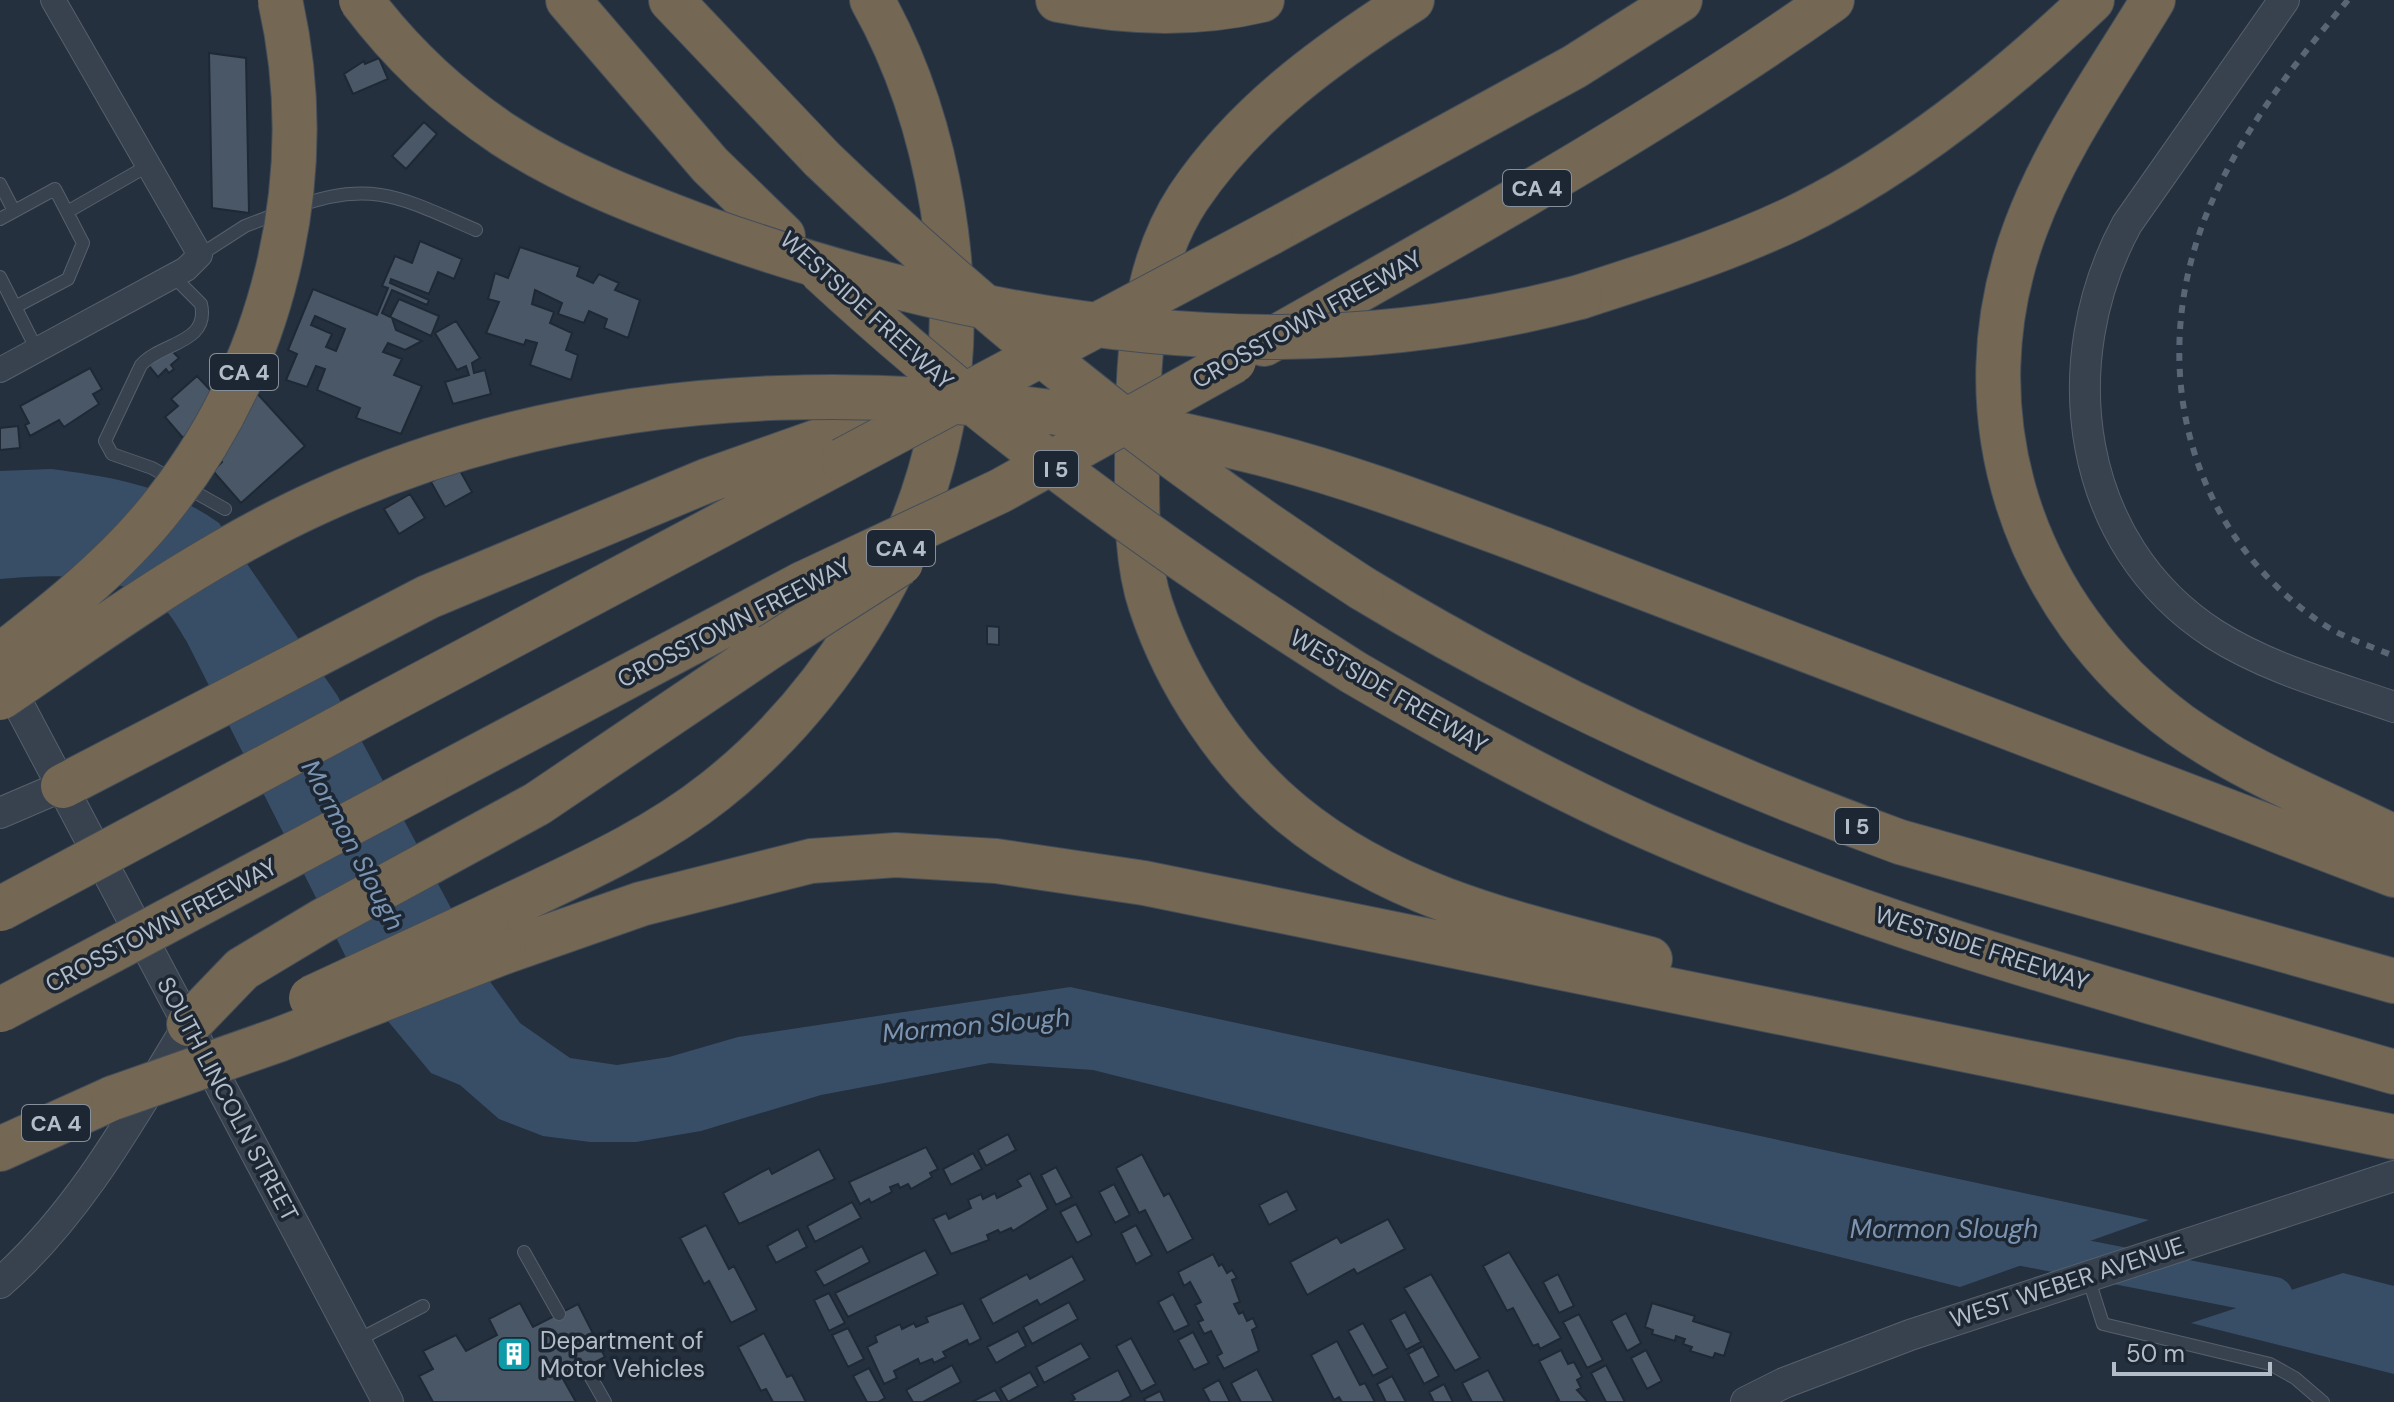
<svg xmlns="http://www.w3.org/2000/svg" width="2394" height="1402" viewBox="0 0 2394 1402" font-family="'DM Sans',sans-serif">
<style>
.water{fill:#384e67}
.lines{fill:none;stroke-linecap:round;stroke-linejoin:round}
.river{stroke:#384e67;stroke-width:38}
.building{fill:#495767;stroke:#1f2935;stroke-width:2;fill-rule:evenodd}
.service-casing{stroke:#56606c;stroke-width:14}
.minor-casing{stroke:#56606c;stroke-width:26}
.tertiary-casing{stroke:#56606c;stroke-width:32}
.motorway-casing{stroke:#434d59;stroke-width:46}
.service{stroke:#38424e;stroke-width:12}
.minor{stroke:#38424e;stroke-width:24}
.tertiary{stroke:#38424e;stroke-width:30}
.motorway{stroke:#746754;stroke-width:44}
.rail{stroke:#596675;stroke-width:6;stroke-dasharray:8 8;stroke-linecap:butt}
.motorway-bridge-casing{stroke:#434d59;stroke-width:46;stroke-linecap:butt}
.motorway-bridge{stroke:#746754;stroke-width:44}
.labels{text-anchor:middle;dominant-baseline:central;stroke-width:7;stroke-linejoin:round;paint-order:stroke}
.shield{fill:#1d2733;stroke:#86909c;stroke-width:2}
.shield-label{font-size:22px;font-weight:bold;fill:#b3bdc9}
.street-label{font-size:24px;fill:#b3bdc9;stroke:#1d2733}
.poi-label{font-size:24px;fill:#b3bdc9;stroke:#1d2733;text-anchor:start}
.water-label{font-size:26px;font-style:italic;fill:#7b94b1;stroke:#1d2733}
</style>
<rect width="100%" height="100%" fill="#24303e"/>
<!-- water -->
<path class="water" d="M51 469C113 477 167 486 219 523L337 695 491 983 520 1023 570 1058 617 1065 669 1057 738 1037 1070 987 2149 1220 1960 1287 1093 1070 990 1063 821 1095 701 1131 636 1142H590L543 1136 499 1119 460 1085 431 1073 363 991 187 642C180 631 172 615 162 607 115 572 55 574 0 579V471Z
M2343 1273 2394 1286V1374L2191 1323Z"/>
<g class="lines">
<!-- river -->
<path class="river" d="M2003 1243 2274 1296"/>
</g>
<!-- building -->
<path class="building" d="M209 53 246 58 249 213 212 208Z
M379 58 388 79 353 94 344 74 364 61 365 64Z
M424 122 437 134 406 169 392 156Z
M420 241 462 259 454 279 438 272 429 294 391 279 390 283 429 300 427 305 392 290 382 313 390 317 399 299 439 316 431 336 392 318 396 330 422 341 405 350 388 343 383 352 402 359 394 375 422 386 401 434 356 418 360 408 317 390 325 369 316 366 307 387 286 380 297 354 288 350 313 289 377 315 388 288 382 286 395 256 412 263ZM315 316 345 329 336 351 326 347 332 334 311 325Z
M520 247 580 267 577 276 593 283 599 274 619 283 615 290 640 300 628 338 604 328 607 319 589 311 584 323 558 314 562 303 535 290 532 304 554 312 550 323 572 333 566 350 578 355 571 380 530 365 537 343 526 340 524 345 486 333 499 302 488 299 495 273 508 278Z
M456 321 480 358 472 363 474 373 485 370 491 394 453 404 445 382 469 375 466 366 457 370 435 333Z
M169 348 179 358 171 365 174 369 169 373 166 369 158 377 149 366Z
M90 368 102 389 93 394 99 404 64 427 59 420 30 436 25 425 29 423 20 406Z
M197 376 212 392 254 390 305 446 241 503 213 471 222 462 192 429 183 438 165 417 178 406 171 399Z
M18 426 20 448 0 450V428Z
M458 467 472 492 445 507 431 482Z
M410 494 425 518 399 534 384 509Z
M987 626 999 627V645L987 644Z
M1008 1134 1016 1150 986 1166 978 1150Z
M926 1147 938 1169 930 1173 932 1177 911 1189 908 1184 900 1188 898 1184 890 1187 892 1192 871 1203 869 1199 860 1204 849 1182Z
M819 1149 835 1179 739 1224 723 1193 769 1168 772 1174Z
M973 1153 982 1169 951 1185 943 1169Z
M1142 1154 1164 1196 1169 1193 1193 1239 1167 1253 1145 1210 1139 1213 1116 1168Z
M1056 1167 1072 1197 1056 1205 1041 1175Z
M1030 1173 1048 1209 1013 1231 1011 1228 1000 1233 998 1230 987 1235 989 1240 951 1254 933 1219 946 1213 949 1219 971 1208 968 1200 981 1194 983 1199 995 1193 997 1198 1021 1186 1017 1180Z
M1114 1184 1130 1215 1115 1223 1099 1192Z
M1287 1191 1297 1210 1269 1225 1259 1205Z
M852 1202 861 1218 815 1242 807 1226Z
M1076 1204 1092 1235 1077 1243 1060 1212Z
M1388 1219 1405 1249 1357 1274 1354 1269 1307 1295 1290 1262 1337 1237 1341 1243Z
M706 1225 729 1269 734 1266 757 1310 731 1323 709 1281 704 1284 680 1238Z
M1136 1225 1152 1255 1136 1264 1121 1233Z
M798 1229 807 1247 776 1263 767 1246Z
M862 1246 870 1262 824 1286 815 1271Z
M925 1250 938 1274 848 1317 835 1293Z
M1509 1252 1561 1338 1540 1349 1538 1344 1533 1346 1513 1308 1507 1311 1483 1266Z
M1213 1254 1219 1266 1222 1264 1227 1273 1232 1270 1237 1278 1232 1280 1240 1302 1234 1304 1239 1314 1243 1312 1247 1321 1253 1318 1257 1327 1252 1330 1259 1351 1224 1369 1217 1356 1222 1353 1211 1331 1204 1334 1198 1322 1203 1320 1195 1305 1201 1302 1190 1282 1184 1286 1178 1272Z
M1072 1256 1085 1280 1040 1305 1037 1300 993 1324 980 1299 1027 1274 1030 1279Z
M1431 1274 1480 1358 1455 1371 1404 1288Z
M1558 1274 1574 1306 1559 1313 1543 1282Z
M829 1293 845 1323 829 1331 814 1300Z
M1173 1294 1189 1325 1174 1332 1158 1302Z
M1069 1302 1078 1319 1032 1344 1023 1327Z
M520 1303 533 1327 578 1304 605 1357 563 1379 576 1402H433L419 1376 433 1369 423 1351 456 1335 466 1351 497 1335 489 1319Z
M963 1303 981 1339 969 1345 967 1340 943 1352 946 1357 934 1363 932 1359 920 1364 918 1359 894 1371 897 1378 884 1384 867 1347 877 1342 875 1336 900 1324 902 1329 914 1323 916 1327 928 1322 926 1317Z
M1652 1303 1695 1316 1693 1321 1731 1333 1724 1356 1715 1353 1713 1358 1690 1351 1692 1347 1683 1344 1685 1339 1676 1336 1675 1341 1652 1334 1653 1330 1645 1327Z
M1405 1312 1421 1342 1406 1350 1390 1320Z
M1626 1313 1641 1343 1627 1351 1611 1321Z
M1579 1314 1603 1360 1587 1368 1563 1322Z
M1363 1323 1388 1368 1373 1376 1348 1331Z
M848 1328 864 1359 848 1367 832 1335Z
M1018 1331 1026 1346 996 1363 987 1347Z
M1193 1332 1209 1363 1194 1370 1178 1340Z
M764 1333 787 1377 792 1375 806 1402H773L766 1389 761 1391 738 1347Z
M1131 1338 1156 1384 1141 1392 1116 1346Z
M1337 1341 1360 1385 1365 1383 1375 1402H1342L1339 1397 1334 1400 1311 1355Z
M1081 1343 1090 1358 1044 1383 1036 1367Z
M1423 1346 1439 1376 1424 1384 1408 1354Z
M1561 1350 1568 1364 1574 1362 1582 1377 1577 1380 1581 1388 1577 1390 1588 1402H1555L1559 1400 1539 1361Z
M1646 1350 1662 1381 1647 1389 1631 1358Z
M952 1365 961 1382 923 1402H913L906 1390Z
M1606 1365 1625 1402H1606L1591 1373Z
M869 1368 885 1398 878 1402H867L853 1376Z
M1257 1369 1274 1402H1241L1231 1383Z
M1118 1370 1131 1396 1120 1402H1070L1075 1399 1072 1394Z
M1488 1370 1505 1402H1472L1462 1383Z
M1030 1372 1038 1386 1008 1402 1000 1388Z
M1392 1376 1406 1402H1386L1377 1384Z
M1219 1380 1230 1402H1210L1203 1389Z
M1444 1384 1453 1402H1434L1429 1392Z
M995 1390 1002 1402H972Z
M1160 1391 1165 1402H1146L1144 1399Z"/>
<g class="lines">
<!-- service casing -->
<g class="service-casing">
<path id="service" d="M0 184 14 211
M296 207C372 178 406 200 476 230
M67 212 149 165
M0 219 55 189 83 243 68 279 15 307
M200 255 245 226 279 213
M173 276 201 304C210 344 161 342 141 365L105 441 112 454 152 468 225 509
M0 277 37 350
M524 1252 559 1314
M2088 1277 2103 1324 2270 1364 2295 1378 2323 1402
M356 1341 423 1306
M585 1367 605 1402"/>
</g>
<!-- minor casing -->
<g class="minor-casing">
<path id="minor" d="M0 370 186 269 200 255 53 0"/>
</g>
<!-- tertiary casing -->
<g class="tertiary-casing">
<path id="tertiary" d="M2284 0 2127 224C2052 362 2075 544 2214 634 2269 669 2334 686 2394 707
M3 675 388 1402
M0 813 63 786
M0 1283C81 1212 134 1114 189 1024
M1746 1402 1784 1383 1910 1335 2394 1176"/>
</g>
<!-- motorway casing -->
<g class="motorway-casing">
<path id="motorway" d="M568 0 710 165 783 236
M671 0 822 159
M1058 0C1125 13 1195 16 1262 0
M1412 0C1327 54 1245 113 1188 198 1137 276 1138 375 1137 464 1137 510 1136 562 1151 606 1177 684 1229 762 1292 814 1395 899 1524 926 1650 959
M2153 0C2109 73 2056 146 2026 227 1956 412 2022 609 2180 725 2244 771 2323 802 2394 837
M1270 233 1574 67 1680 0
M1580 297C1652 274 1724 251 1792 219 1902 166 2004 84 2092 0
M1264 344C1456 235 1651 128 1832 0
M1543 549 2394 875
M1362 588C1532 691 1714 774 1900 842L2394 981
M1353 672C1449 728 1546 782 1647 827 1886 933 2144 999 2394 1072
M382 705 843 460
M425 784 802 584
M63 786 428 597 706 481 850 430
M488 916C566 878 647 845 715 791 826 703 913 566 941 427 969 290 940 121 872 0
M504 952 641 904 811 861 896 855 996 861 1144 883 2394 1137
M189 1024 242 969 322 921 537 804 771 646
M0 1149 113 1098"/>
</g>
<!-- service -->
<use href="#service" class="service"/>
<!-- minor -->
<use href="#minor" class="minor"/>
<!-- tertiary -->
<use href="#tertiary" class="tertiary"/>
<!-- motorway -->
<use href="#motorway" class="motorway"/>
<!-- rail -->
<path class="rail" d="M2348 0C2292 66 2237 137 2205 218 2148 365 2186 527 2317 620 2340 637 2368 645 2394 656"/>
<!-- motorway-bridge casing -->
<g class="motorway-bridge-casing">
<path id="motorway-bridge" d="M361 0C400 52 450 99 504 135 567 176 637 203 707 229 889 294 1086 337 1281 337 1383 336 1482 323 1580 297
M822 159C989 320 1167 462 1362 588
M820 270C984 422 1164 553 1353 672
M843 460 1270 233
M802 584 1000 491 1234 361
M771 646 901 563
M0 656C55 613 112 568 157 513 273 371 321 180 280 0
M0 698C104 627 206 553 321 501 610 369 945 375 1247 450 1348 474 1446 513 1543 549
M0 909 382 705
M311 998 488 916
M0 1010 425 784
M113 1098 278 1040 504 952"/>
</g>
<!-- motorway-bridge -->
<use href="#motorway-bridge" class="motorway-bridge"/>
</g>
<!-- icons -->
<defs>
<g id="building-square" transform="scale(1.8)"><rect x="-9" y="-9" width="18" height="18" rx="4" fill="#0f9aa8" stroke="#1d2733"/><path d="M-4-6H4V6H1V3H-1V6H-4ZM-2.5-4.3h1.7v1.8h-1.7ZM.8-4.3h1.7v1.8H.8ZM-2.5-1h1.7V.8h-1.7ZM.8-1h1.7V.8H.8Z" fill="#fff"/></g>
</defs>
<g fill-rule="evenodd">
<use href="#building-square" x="514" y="1354"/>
</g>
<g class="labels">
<!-- shield labels -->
<g class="shield">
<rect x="1503" y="170" width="68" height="36" rx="6"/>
<rect x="210" y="354" width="68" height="36" rx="6"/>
<rect x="1034" y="451" width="44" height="36" rx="6"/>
<rect x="867" y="530" width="68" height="36" rx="6"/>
<rect x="1835" y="808" width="44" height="36" rx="6"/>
<rect x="22" y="1105" width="68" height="36" rx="6"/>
</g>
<g class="shield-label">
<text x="1537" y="188">CA 4</text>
<text x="244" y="372">CA 4</text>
<text x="1056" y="469">I 5</text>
<text x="901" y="548">CA 4</text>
<text x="1857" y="826">I 5</text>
<text x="56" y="1123">CA 4</text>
</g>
<!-- street labels -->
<g class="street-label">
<text transform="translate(867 310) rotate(42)">WESTSIDE FREEWAY</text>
<text transform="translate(1307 319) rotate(-29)">CROSSTOWN FREEWAY</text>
<text transform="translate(734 622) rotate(-27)">CROSSTOWN FREEWAY</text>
<text transform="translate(1389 691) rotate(30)">WESTSIDE FREEWAY</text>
<text transform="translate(161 925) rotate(-28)">CROSSTOWN FREEWAY</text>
<text transform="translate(1982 948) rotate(18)">WESTSIDE FREEWAY</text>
<text transform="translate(228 1099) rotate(62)">SOUTH LINCOLN STREET</text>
<text transform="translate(2067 1282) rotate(-18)">WEST WEBER AVENUE</text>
</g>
<!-- poi labels -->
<g class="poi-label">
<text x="540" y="1340">Department of<tspan x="540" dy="28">Motor Vehicles</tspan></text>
</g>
<!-- water labels -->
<g class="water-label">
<text transform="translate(353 845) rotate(62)">Mormon Slough</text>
<text transform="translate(976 1025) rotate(-5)">Mormon Slough</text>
<text x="1944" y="1229">Mormon Slough</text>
</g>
</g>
<!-- scale -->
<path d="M2114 1362v12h156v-12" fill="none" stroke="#b3bdc9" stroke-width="4"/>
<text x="2126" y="1362" font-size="24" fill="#b3bdc9" stroke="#1d2733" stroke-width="6" paint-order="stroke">50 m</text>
</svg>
